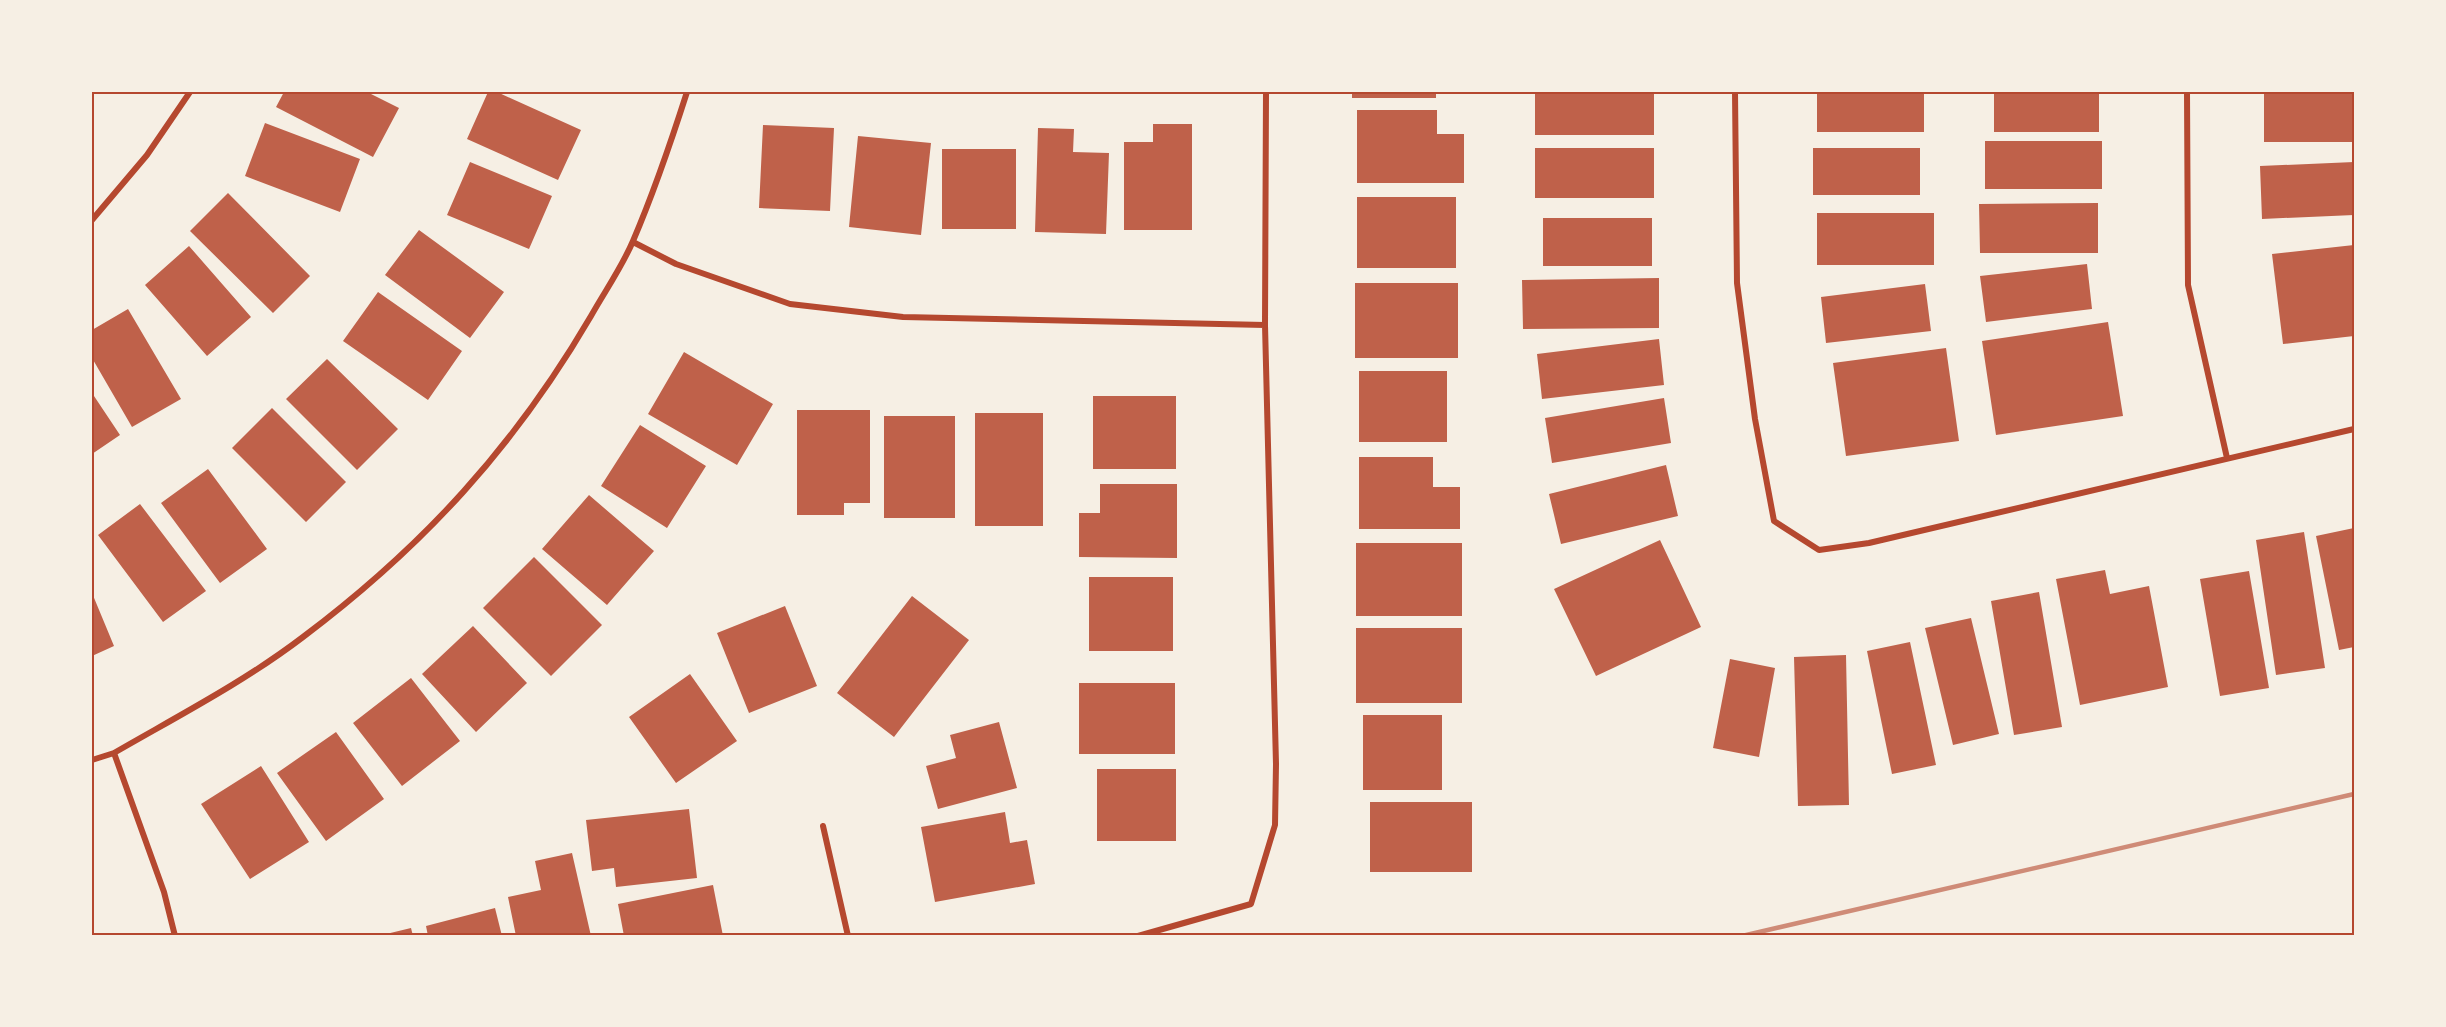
<svg xmlns="http://www.w3.org/2000/svg" width="2446" height="1027" viewBox="0 0 2446 1027" font-family="'Varela Round',sans-serif">
<style>
.building{fill:#bf614a}
.lines{fill:none;stroke-linecap:round;stroke-linejoin:round}
.minor{stroke:#b5482f;stroke-width:6}
.rail{stroke:#cf8b77;stroke-width:4.5}
.neatline{fill:none;stroke:#b5482f;stroke-width:2}
</style>
<rect width="100%" height="100%" fill="#f6efe4"/>
<!-- building -->
<path class="building" d="M284 92H367L399 108 373 157 276 107Z
M488 92H497L581 130 558 180 467 139Z
M1352 92H1436V98H1352Z
M1535 92H1654V135H1535Z
M1817 92H1924V132H1817Z
M1994 92H2099V132H1994Z
M2264 92H2354V142H2264Z
M1357 110H1437V134H1464V183H1357Z
M265 123 360 159 340 212 245 176Z
M1153 124H1192V230H1124V142H1153Z
M763 125 834 128 830 211 759 208Z
M1038 128 1074 129 1073 152 1109 153 1106 234 1035 232Z
M858 136 931 143 921 235 849 227Z
M1985 141H2102V189H1985Z
M1535 148H1654V198H1535Z
M1813 148H1920V195H1813Z
M942 149H1016V229H942Z
M470 162 552 196 529 249 447 215Z
M2354 162V215L2262 219 2260 166Z
M228 193 310 276 273 313 190 231Z
M1357 197H1456V268H1357Z
M2098 203V253H1980L1979 204Z
M1817 213H1934V265H1817Z
M1543 218H1652V266H1543Z
M419 230 504 292 470 338 385 275Z
M2354 245V336L2283 344 2272 254Z
M189 246 251 317 207 356 145 285Z
M2087 264 2092 309 1986 322 1980 276Z
M1659 278V328L1523 329 1522 280Z
M1355 283H1458V358H1355Z
M1925 284 1931 331 1826 343 1821 297Z
M378 292 462 351 428 400 343 341Z
M128 309 181 399 132 427 92 358V330Z
M2108 322 2123 416 1996 435 1982 341Z
M1659 339 1664 385 1542 399 1537 354Z
M1946 348 1959 441 1846 456 1833 363Z
M684 352 773 404 737 465 648 414Z
M327 359 398 429 357 470 286 399Z
M1359 371H1447V442H1359Z
M92 393 120 435 92 454Z
M1093 396H1176V469H1093Z
M1664 398 1671 443 1552 463 1545 418Z
M272 408 346 482 306 522 232 448Z
M797 410H870V503H844V515H797Z
M975 413H1043V526H975Z
M884 416H955V518H884Z
M640 425 706 466 667 528 601 486Z
M1359 457H1433V487H1460V529H1359Z
M1666 465 1678 516 1561 544 1549 494Z
M208 469 267 549 220 583 161 503Z
M1100 484H1177V558L1079 557V513H1100Z
M589 495 654 551 607 605 542 549Z
M140 504 206 591 163 622 98 535Z
M2354 528V647L2339 650 2316 536Z
M2304 532 2325 668 2276 675 2256 540Z
M1660 540 1701 627 1596 676 1554 589Z
M1356 543H1462V616H1356Z
M534 557 602 625 551 676 483 608Z
M2105 570 2110 594 2149 586 2168 687 2080 705 2056 579Z
M2249 571 2269 688 2220 696 2200 579Z
M1089 577H1173V651H1089Z
M2039 592 2062 727 2014 735 1991 601Z
M92 593 114 646 92 656Z
M912 596 969 640 894 737 837 693Z
M785 606 817 686 749 713 717 633Z
M1971 618 1999 734 1953 745 1925 628Z
M473 626 527 683 476 732 422 674Z
M1356 628H1462V703H1356Z
M1910 642 1936 765 1892 774 1867 651Z
M1846 655 1849 805 1798 806 1794 657Z
M1730 659 1775 668 1759 757 1713 748Z
M690 674 737 741 676 783 629 717Z
M411 678 460 741 402 786 353 723Z
M1079 683H1175V754H1079Z
M1363 715H1442V790H1363Z
M999 722 1017 788 938 809 926 766 956 758 950 735Z
M336 732 384 799 326 841 277 773Z
M261 766 309 842 250 879 201 804Z
M1097 769H1176V841H1097Z
M1370 802H1472V872H1370Z
M689 809 697 878 616 887 614 868 592 871 586 820Z
M1005 812 1010 843 1027 840 1035 884 935 902 921 827Z
M572 853 591 936H516L508 897 541 890 535 861Z
M713 885 723 936H624L618 904Z
M495 908 502 936H428L426 926Z
M411 928 413 936H382V935Z"/>
<g class="lines">
<!-- minor -->
<path class="minor" d="M1735 92 1737 283 1755 419 1774 521 1819 550 1869 543 2354 429
M2187 92 2188 285 2227 458
M92 220 147 155 190 92
M633 242 676 264 790 304 903 317 1265 325
M114 753 164 892 175 936
M92 760 114 753C178 716 244 682 303 637 424 546 515 446 591 316 605 291 622 267 633 241 654 192 671 142 687 92
M823 826 848 936
M1138 936 1251 904 1275 825 1276 764 1265 325 1266 92"/>
<!-- rail -->
<path class="rail" d="M1742 936 2354 794"/>
</g>
<!-- border -->
<rect width="2446" height="1027" fill="none" stroke="#f6efe4" stroke-width="186"/>
<rect x="93" y="93" width="2260" height="841" class="neatline"/>
</svg>
